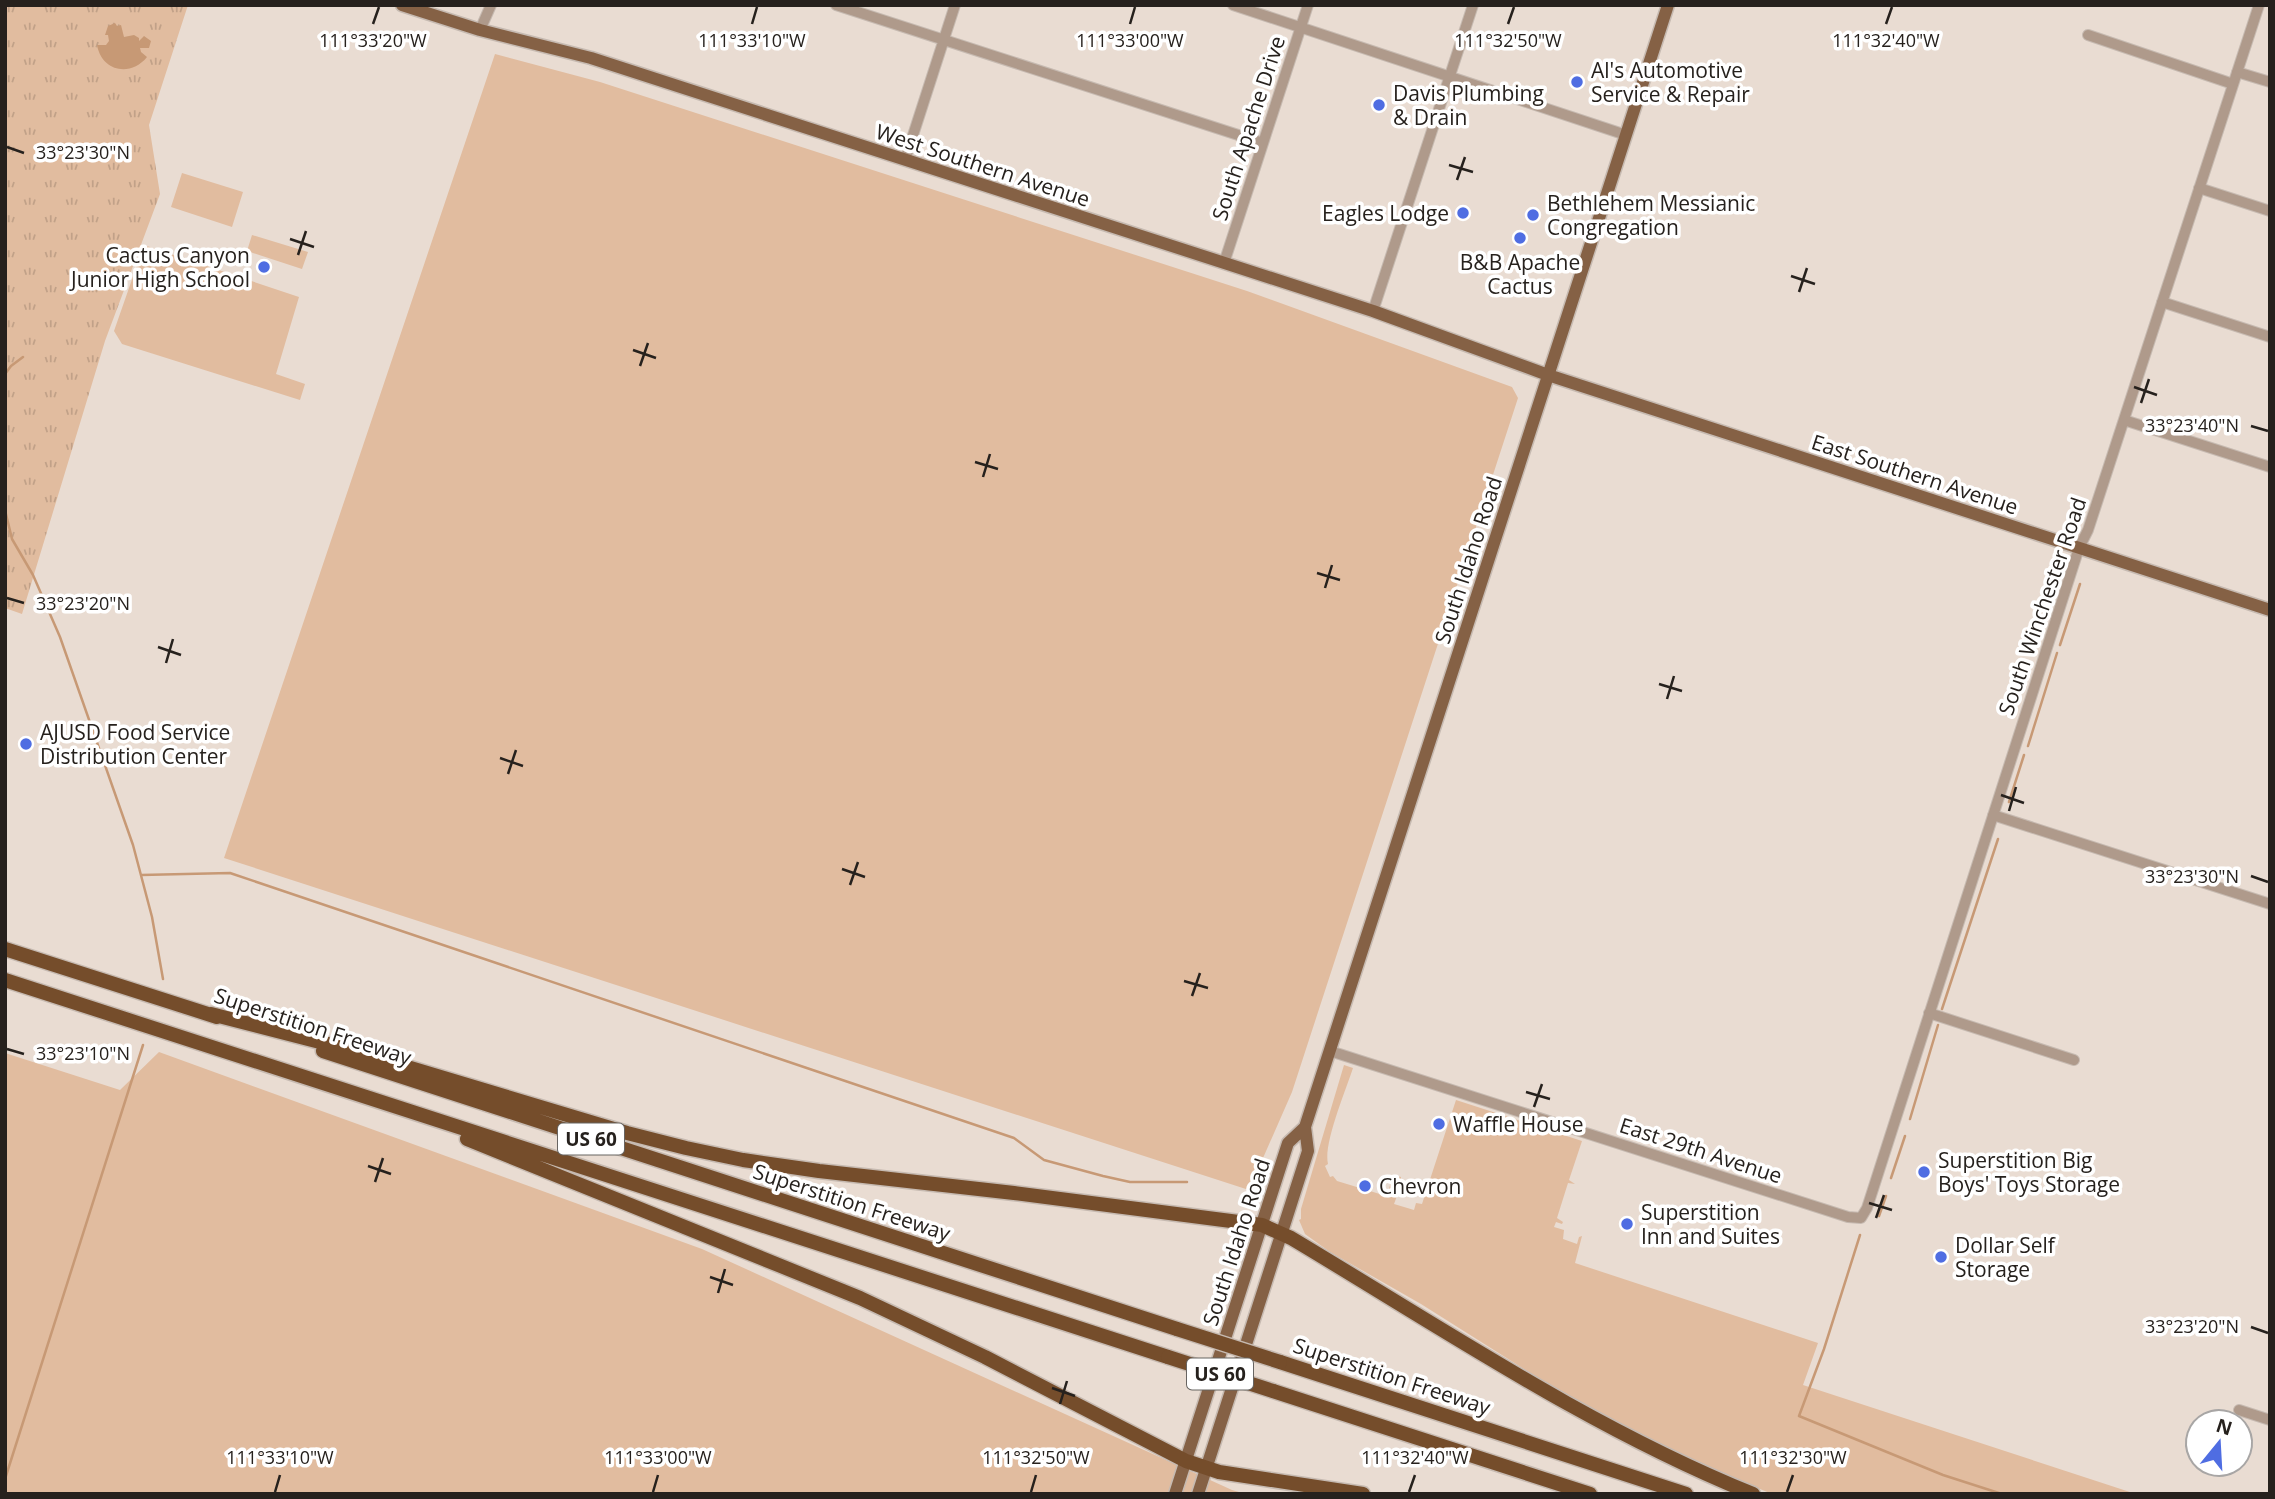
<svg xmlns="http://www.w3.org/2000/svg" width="2275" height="1499" viewBox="0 0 2275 1499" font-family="'Open Sans',sans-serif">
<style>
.green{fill:#e1bc9f}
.park{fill:url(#park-tufts)}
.water{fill:#c79975}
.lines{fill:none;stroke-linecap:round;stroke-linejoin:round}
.stream{stroke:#c79975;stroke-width:2.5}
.minor-casing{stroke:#c6bab1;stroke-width:12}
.major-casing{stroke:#c6bab1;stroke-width:15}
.highway-casing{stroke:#c6bab1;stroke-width:17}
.minor{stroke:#af9a8b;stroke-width:10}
.major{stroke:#856145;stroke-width:12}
.highway{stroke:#754d2b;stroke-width:14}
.highway-bridge-casing{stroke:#c6bab1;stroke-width:17;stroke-linecap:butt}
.highway-bridge{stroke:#754d2b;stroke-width:14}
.ticks{fill:none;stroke:#26211d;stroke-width:2.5}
.poi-dot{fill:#4f6de2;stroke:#fff;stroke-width:2.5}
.labels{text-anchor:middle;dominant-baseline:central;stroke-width:7;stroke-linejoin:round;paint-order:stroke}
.shield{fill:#fff;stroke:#676461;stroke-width:2}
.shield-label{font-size:19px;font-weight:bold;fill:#26211d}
.poi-label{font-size:21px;fill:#26211d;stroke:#fff;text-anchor:start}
.street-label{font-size:21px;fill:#26211d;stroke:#fff}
.ticks-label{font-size:18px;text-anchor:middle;fill:#26211d;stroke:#fff;stroke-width:7;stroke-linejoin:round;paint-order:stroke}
</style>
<defs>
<pattern id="park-tufts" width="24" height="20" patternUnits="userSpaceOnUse" patternTransform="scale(1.75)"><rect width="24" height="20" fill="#e1bc9f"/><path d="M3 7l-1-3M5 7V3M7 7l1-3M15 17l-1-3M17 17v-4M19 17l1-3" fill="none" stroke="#c1a188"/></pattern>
</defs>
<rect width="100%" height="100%" fill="#e9dcd2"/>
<!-- green -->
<path class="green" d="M495 54 600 82 1247 291 1512 387 1518 398 1292 1092 1249 1190 224 858Z
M182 173 243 192 232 227 171 207Z
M252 235 308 252 302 269 247 251Z
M144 245 299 297 276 374 305 384 300 400 122 344 114 331Z
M159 1052 702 1249 1232 1490 1246 1494H5V1053L120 1090Z
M1344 1065 1353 1068C1346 1090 1323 1144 1328 1164L1325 1166 1330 1177 1333 1176 1337 1181 1383 1195 1388 1192 1393 1175 1401 1177V1180L1394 1178 1389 1193 1397 1196 1394 1204 1414 1210 1416 1203 1422 1204 1456 1100 1582 1141 1569 1180 1575 1184 1568 1183 1557 1218 1563 1222 1562 1224 1556 1222 1554 1227 1564 1230 1563 1239 1577 1244 1579 1237 1582 1236 1575 1263 1818 1343 1803 1385 2136 1494H1772L1700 1464 1584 1407 1421 1304 1330 1252 1305 1234 1299 1220 1301 1219V1209Z"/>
<!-- park -->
<path class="park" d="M5 5H188L149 125 160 194 105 341 22 614 5 608Z"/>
<!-- water -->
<path class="water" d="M115 23 117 26 121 25 124 37 134 35 139 38V41L144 36 151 41 149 48H140L141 52 147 57C131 77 102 72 97 45H106L109 41 108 35H105L108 26Z"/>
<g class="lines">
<!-- stream -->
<path class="stream" d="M5 374 11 366 23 357
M5 510 12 539 33 575 60 637 133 845 152 917 163 979
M2060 645 2080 584
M2028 746 2057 653
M2009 802 2024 755
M141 875 230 873 1014 1138 1044 1160 1103 1176 1130 1182H1187
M1942 1009 1998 839
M1910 1119 1938 1025
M1891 1178 1905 1136
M1879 1216 1886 1196
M1860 1235 1824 1349 1799 1416 1943 1475 2002 1494
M5 1479 143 1045"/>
<!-- minor casing -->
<g class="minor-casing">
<path id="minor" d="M836 5 1263 143
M1233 5 1626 135
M480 30 491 5
M2088 35 2233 84
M2237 72 2270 82
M905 160 955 5
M2199 188 2270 211
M1224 263 1308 5
M2162 302 2270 337
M1373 311 1473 5
M2124 420 2270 467
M1993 815 2270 904
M1929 1013 2074 1060
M1330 1051 1848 1217 1861 1218 1867 1208 2079 548 2088 530 2259 5
M2239 1410 2270 1420"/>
</g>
<!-- major casing -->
<g class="major-casing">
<path id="major" d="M402 5 480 30 591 58 1373 311 1548 375 2270 610
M1175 1494 1288 1143 1305 1127
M1198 1494 1308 1151 1305 1127 1668 5"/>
</g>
<!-- highway casing -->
<g class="highway-casing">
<path id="highway" d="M5 949 217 1017
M5 980 1168 1357
M211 1014 347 1049 627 1133 686 1148 743 1160 819 1171 1014 1193 1262 1225 1291 1238C1442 1328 1590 1428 1753 1494
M323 1051 1177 1329
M467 1139 860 1298 985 1357 1186 1461 1219 1472 1363 1494
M1280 1362 1686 1494
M1273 1391 1590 1494"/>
</g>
<!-- minor -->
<use href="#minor" class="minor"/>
<!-- major -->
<use href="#major" class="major"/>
<!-- highway -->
<use href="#highway" class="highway"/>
<!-- highway-bridge casing -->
<g class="highway-bridge-casing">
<path id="highway-bridge" d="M1177 1329 1280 1362
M1168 1357 1273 1391"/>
</g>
<!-- highway-bridge -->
<use href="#highway-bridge" class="highway-bridge"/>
</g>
<!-- ticks -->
<path class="ticks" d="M373 24 379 7M752 24 757 7M1130 24 1135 7M1508 24 1514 7M1886 24 1892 7M7 147 24 153M1449 165 1473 172M1457 180 1465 157M290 239 314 247M298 255 306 231M1791 276 1815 284M1799 292 1807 268M633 350 656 358M640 366 648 343M2134 387 2157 395M2141 403 2149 379M2251 426 2268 431M975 462 998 469M983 477 990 454M1317 573 1340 580M1325 588 1332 565M7 598 24 603M158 647 181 655M166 663 173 639M1659 684 1682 691M1667 699 1674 676M500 758 523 766M508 774 516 750M2001 795 2024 803M2009 811 2016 787M842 869 865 877M2251 876 2268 882M850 885 858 862M1184 981 1208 988M1192 996 1200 973M7 1049 24 1054M1526 1092 1550 1099M1534 1107 1542 1084M368 1166 391 1174M375 1182 383 1158M1869 1203 1892 1210M1876 1218 1884 1195M710 1277 733 1285M718 1293 725 1269M2251 1327 2268 1333M1052 1388 1075 1396M1060 1404 1067 1381M275 1492 280 1475M653 1492 658 1475M1031 1492 1036 1475M1409 1492 1415 1475M1787 1492 1793 1475"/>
<!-- markers -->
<g class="poi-dot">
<circle cx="1577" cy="82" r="7"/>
<circle cx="1379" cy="105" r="7"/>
<circle cx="1463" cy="213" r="7"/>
<circle cx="1533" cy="215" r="7"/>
<circle cx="1520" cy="238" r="7"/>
<circle cx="264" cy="267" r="7"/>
<circle cx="26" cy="744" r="7"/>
<circle cx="1439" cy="1124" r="7"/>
<circle cx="1924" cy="1172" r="7"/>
<circle cx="1365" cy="1186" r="7"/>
<circle cx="1627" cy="1224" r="7"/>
<circle cx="1941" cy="1257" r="7"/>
</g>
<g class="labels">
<!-- shield labels -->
<g class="shield">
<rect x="558" y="1123.5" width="66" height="31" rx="5"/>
<rect x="1187" y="1358.5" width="66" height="31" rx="5"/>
</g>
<g class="shield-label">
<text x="591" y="1139">US 60</text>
<text x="1220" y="1374">US 60</text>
</g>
<!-- poi labels -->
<g class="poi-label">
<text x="1591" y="70">Al's Automotive<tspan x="1591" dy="24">Service &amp; Repair</tspan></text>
<text x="1393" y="93">Davis Plumbing<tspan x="1393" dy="24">&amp; Drain</tspan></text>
<text x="1547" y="203">Bethlehem Messianic<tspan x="1547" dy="24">Congregation</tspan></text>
<text x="1449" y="213" text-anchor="end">Eagles Lodge</text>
<text x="250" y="255" text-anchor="end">Cactus Canyon<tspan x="250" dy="24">Junior High School</tspan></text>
<text x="1520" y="262" text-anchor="middle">B&amp;B Apache<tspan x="1520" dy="24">Cactus</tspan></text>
<text x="40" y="732">AJUSD Food Service<tspan x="40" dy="24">Distribution Center</tspan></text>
<text x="1453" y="1124">Waffle House</text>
<text x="1938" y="1160">Superstition Big<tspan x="1938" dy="24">Boys' Toys Storage</tspan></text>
<text x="1379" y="1186">Chevron</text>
<text x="1641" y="1212">Superstition<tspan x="1641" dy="24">Inn and Suites</tspan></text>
<text x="1955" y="1245">Dollar Self<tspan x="1955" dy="24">Storage</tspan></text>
</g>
<!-- street labels -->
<g class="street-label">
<text transform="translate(1248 128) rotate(-72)">South Apache Drive</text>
<text transform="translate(983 165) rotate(18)">West Southern Avenue</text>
<text transform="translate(1915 474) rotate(18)">East Southern Avenue</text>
<text transform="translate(1468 560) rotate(-72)">South Idaho Road</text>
<text transform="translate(2042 606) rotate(-71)">South Winchester Road</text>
<text transform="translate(313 1026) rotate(18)">Superstition Freeway</text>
<text transform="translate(1701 1150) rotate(18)">East 29th Avenue</text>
<text transform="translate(852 1202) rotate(18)">Superstition Freeway</text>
<text transform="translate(1236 1242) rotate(-72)">South Idaho Road</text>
<text transform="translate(1392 1376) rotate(18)">Superstition Freeway</text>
</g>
</g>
<g class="ticks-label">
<text x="373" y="47">111°33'20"W</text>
<text x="752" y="47">111°33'10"W</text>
<text x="1130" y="47">111°33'00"W</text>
<text x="1508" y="47">111°32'50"W</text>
<text x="1886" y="47">111°32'40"W</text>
<text x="83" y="159">33°23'30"N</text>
<text x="2192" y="432">33°23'40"N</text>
<text x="83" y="610">33°23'20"N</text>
<text x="2192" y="883">33°23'30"N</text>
<text x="83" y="1060">33°23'10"N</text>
<text x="2192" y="1333">33°23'20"N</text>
<text x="280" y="1464">111°33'10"W</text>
<text x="658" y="1464">111°33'00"W</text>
<text x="1036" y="1464">111°32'50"W</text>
<text x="1415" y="1464">111°32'40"W</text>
<text x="1793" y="1464">111°32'30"W</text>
</g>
<!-- border -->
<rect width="2275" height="1499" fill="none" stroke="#26211d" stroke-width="14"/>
<!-- north arrow -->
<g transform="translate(2219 1443) rotate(18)"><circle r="33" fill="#ffffff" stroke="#a8a6a5" stroke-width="2"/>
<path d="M0-5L12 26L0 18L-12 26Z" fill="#4f6de2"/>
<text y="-10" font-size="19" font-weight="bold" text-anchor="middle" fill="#26211d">N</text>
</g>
</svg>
